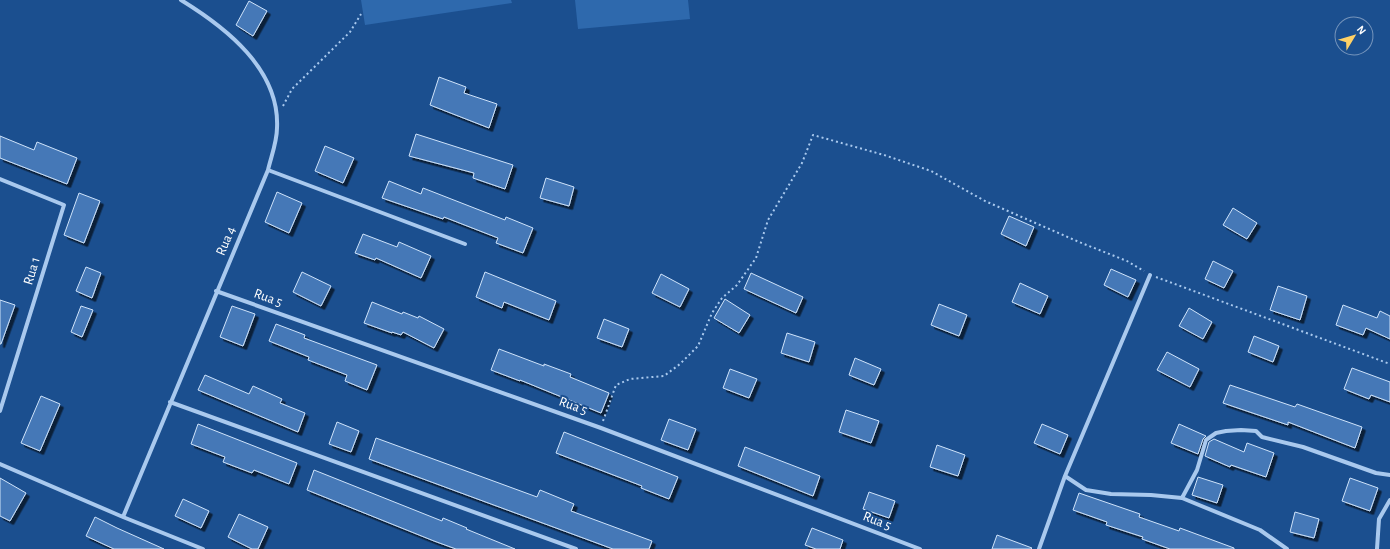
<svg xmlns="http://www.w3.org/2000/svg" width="1390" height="549" viewBox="0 0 1390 549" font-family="'Alegreya Sans',sans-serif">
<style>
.green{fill:#2e69ad}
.building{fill:#4478b7;stroke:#cfe3fa;filter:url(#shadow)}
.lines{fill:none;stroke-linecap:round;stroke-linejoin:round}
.path{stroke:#a9c9ee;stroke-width:2;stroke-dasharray:2 3;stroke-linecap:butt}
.street{stroke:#a9c9ee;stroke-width:4}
.labels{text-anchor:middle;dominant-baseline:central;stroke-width:4;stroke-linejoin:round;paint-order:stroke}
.street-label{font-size:14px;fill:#fff;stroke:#1b4f8f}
</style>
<defs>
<filter id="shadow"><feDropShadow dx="3.5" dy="3.5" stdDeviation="0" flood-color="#0009"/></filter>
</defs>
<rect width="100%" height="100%" fill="#1b4f8f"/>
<!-- green -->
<path class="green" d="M361 0H511L512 3 365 25Z
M575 0H688L690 19 578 29Z"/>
<!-- building -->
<path class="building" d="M249 1 267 11 253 36 236 25Z
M439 77 466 87 464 93 497 104 489 128 430 105Z
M416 134 513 165 505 189 473 178 474 173 409 156Z
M0 136 34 150 37 142 77 158 67 184 0 158Z
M325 146 354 158 343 183 315 171Z
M546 178 574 187 569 206 540 198Z
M389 181 421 194 423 188 505 220 506 217 533 228 523 253 496 243 498 238 444 217 443 219 382 198Z
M277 192 302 203 289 233 265 222Z
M79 193 100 201 84 243 64 235Z
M1233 208 1257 223 1247 239 1223 225Z
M1009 216 1034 227 1026 246 1001 234Z
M363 234 397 247 399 242 431 256 421 278 376 258 375 260 355 253Z
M1213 261 1233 271 1224 288 1205 279Z
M86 267 101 273 92 298 76 291Z
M1111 269 1136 280 1128 297 1104 285Z
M302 272 331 286 321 306 293 292Z
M485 272 556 301 549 320 504 302 502 308 476 297Z
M751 273 803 297 796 313 744 289Z
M661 274 689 289 680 307 652 293Z
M1020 283 1048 296 1040 314 1012 302Z
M1278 286 1307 296 1300 320 1270 310Z
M725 299 750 315 739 333 714 318Z
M0 300 15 305 1 344H0Z
M372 302 402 314 403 312 418 318 419 316 444 329 434 348 403 332 401 335 392 332V333L364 323Z
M939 304 967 315 959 336 931 325Z
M1343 305 1377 318 1380 311 1390 316V339L1366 328 1363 335 1336 325Z
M81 306 93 310 82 337 71 332Z
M232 306 255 314 243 346 220 337Z
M1189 308 1212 322 1203 339 1179 326Z
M604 319 629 329 622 347 597 338Z
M276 324 305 335 304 338 377 365 367 390 345 381 347 375 308 360 309 357 269 341Z
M787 333 815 342 809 362 781 353Z
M1254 336 1279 346 1273 362 1248 352Z
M499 349 544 366V364L571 374 570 377 609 393 601 413 520 380V381L491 370Z
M1167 352 1199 369 1190 387 1157 370Z
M855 358 881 369 874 385 849 375Z
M1352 368 1390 382V402L1371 395 1369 399 1344 389Z
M730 369 757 379 749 398 723 388Z
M205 375 249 394 253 386 282 399 280 403 305 413 298 432 198 390Z
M1230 385 1295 407 1297 404 1362 427 1355 448 1288 422V425L1223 403Z
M41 396 60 404 40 451 21 443Z
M846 410 879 421 871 443 839 432Z
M669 419 696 429 688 450 661 440Z
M337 422 359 431 351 452 329 444Z
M198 424 297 463 289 484 254 470 252 473 223 462 225 457 191 444Z
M1042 424 1068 435 1060 454 1034 443Z
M1179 424 1206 436 1203 439 1198 454 1171 443Z
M564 432 678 477 669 499 641 488 642 486 556 453Z
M376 438 537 497 540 490 574 504 571 511 652 541 649 549H613L369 459Z
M1214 439 1244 452 1247 443 1274 453 1266 477 1231 465 1230 467 1205 456 1209 442Z
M937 445 965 455 958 476 930 467Z
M745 447 820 476 813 496 738 466Z
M314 470 442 521 443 518 467 528 466 529 515 549H456L434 541 307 490Z
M1198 477 1223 485 1217 503 1192 495Z
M0 478 26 493 10 521 0 516Z
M1350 478 1378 488 1370 511 1342 501Z
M869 492 895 501 889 518 863 509Z
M1079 493 1140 514 1139 517 1179 531 1180 528 1234 548V549H1170L1142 539 1143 537 1106 525 1107 522 1073 510Z
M183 499 209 511 201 528 175 516Z
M1295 512 1319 519 1314 538 1290 532Z
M239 514 268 527 258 549H252L228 537Z
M95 517 117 528 164 549H114L86 536Z
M812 528 843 540 840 549H816L805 545Z
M997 535 1032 548 1031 549H992Z"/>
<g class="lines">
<!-- path -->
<path class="path" d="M283 106 292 89 350 32 361 14
M1156 277 1390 364
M603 421 616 385 630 379 664 376 680 364 698 346 712 313 722 298 737 285 756 258 768 220 802 163 813 135 884 155 931 171 985 201 1079 242 1127 261 1144 271"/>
<!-- street -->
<path class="street" d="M268 170 465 244
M0 179 64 205 0 411
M216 291 601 428 920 549
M170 402 576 549
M0 464 123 517 203 549
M1065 476 1086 490 1111 494 1151 495 1182 498 1260 530 1287 549
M1182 498 1197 470 1206 440 1216 433 1226 431 1241 430 1256 431 1262 437 1303 447 1376 473 1390 475
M123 517 268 170C271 157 277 142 277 128 280 69 225 27 181 0
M1039 549 1065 476 1150 275
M1377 549 1379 519 1390 500"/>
</g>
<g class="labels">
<!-- street labels -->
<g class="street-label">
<text transform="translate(226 241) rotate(-67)">Rua 4</text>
<text transform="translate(32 271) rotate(-73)">Rua 1</text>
<text transform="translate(268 298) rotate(20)">Rua 5</text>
<text transform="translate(573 406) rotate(20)">Rua 5</text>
<text transform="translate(877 521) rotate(21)">Rua 5</text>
</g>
</g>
<!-- north arrow -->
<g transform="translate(1354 36) rotate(52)"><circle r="19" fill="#1b4f8f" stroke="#7695bc"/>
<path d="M0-3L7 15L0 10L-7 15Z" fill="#ffd166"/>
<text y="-6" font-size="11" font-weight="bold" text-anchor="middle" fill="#ffffff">N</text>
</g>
</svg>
